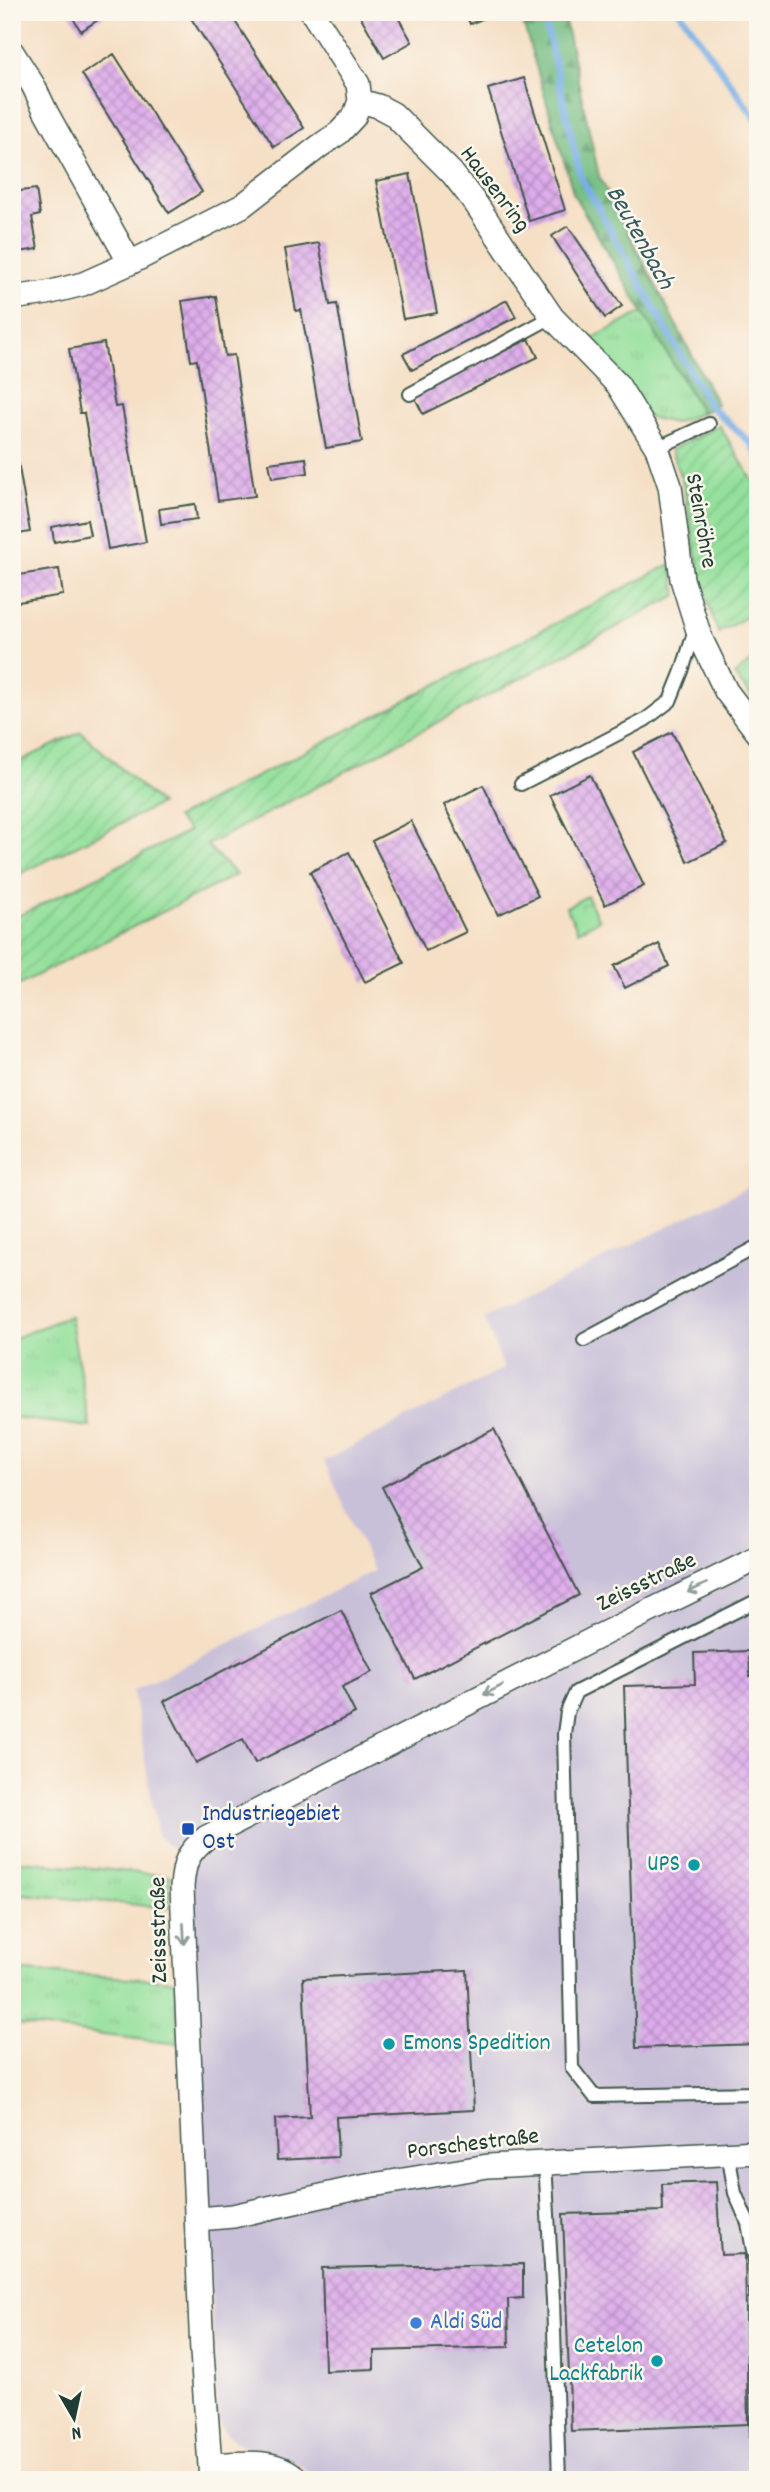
<svg xmlns="http://www.w3.org/2000/svg" width="770" height="2492" viewBox="0 0 770 2492" font-family="Dekko,sans-serif">
<style>
.industrial{fill:#c8bfd8}
.grass{fill:url(#grass-tufts);stroke:#5a8e68;stroke-width:2}
.forest{fill:url(#forest-firs);stroke:#4b7e5c;stroke-width:2}
.park{fill:url(#park-crowns);stroke:#5a8e68;stroke-width:2}
.garden{fill:url(#garden-furrows);stroke:#5a8e68;stroke-width:2}
.lines{fill:none;stroke-linecap:round;stroke-linejoin:round}
.stream{stroke:#78aee6;stroke-width:7}
.building{fill:url(#building-cross-hatch)}
.lane-casing{stroke:#3f554a;stroke-width:16}
.street-casing{stroke:#3f554a;stroke-width:26}
.lane{stroke:#fff;stroke-width:12}
.street{stroke:#fff;stroke-width:23}
.oneway{stroke:#8f9e9a}
.transit-dot{fill:#1a4fb4;stroke:#fbf7ec;stroke-width:2.5}
.culture-dot{fill:#0f9aa8;stroke:#fbf7ec;stroke-width:2.5}
.shop-dot{fill:#3f7fe0;stroke:#fbf7ec;stroke-width:2.5}
.labels{text-anchor:middle;dominant-baseline:central;stroke-width:5;stroke-linejoin:round;paint-order:stroke}
.street-label{font-size:24px;fill:#1f3d34;stroke:#fbf7ec}
.transit-label{font-size:24px;fill:#164399;stroke:#fbf7ec;text-anchor:start}
.culture-label{font-size:24px;fill:#0d838f;stroke:#fbf7ec;text-anchor:end}
.shop-label{font-size:24px;fill:#366cbe;stroke:#fbf7ec;text-anchor:start}
.water-label{font-size:26px;font-style:italic;fill:#355960;stroke:#fbf7ec}
</style>
<defs>
<pattern id="grass-tufts" width="24" height="20" patternUnits="userSpaceOnUse" patternTransform="scale(1.75)"><rect width="24" height="20" fill="#94e09c"/><path d="M3 7l-1-3M5 7V3M7 7l1-3M15 17l-1-3M17 17v-4M19 17l1-3" fill="none" stroke="#7fc187"/></pattern>
<pattern id="forest-firs" width="22" height="20" patternUnits="userSpaceOnUse" patternTransform="scale(1.75)"><rect width="22" height="20" fill="#77be84"/><path d="M5 1l3.5 6h-7zM16 11l3.5 6h-7z" fill="#619c6d"/></pattern>
<pattern id="park-crowns" width="20" height="18" patternUnits="userSpaceOnUse" patternTransform="scale(1.75)"><rect width="20" height="18" fill="#94e09c"/><path d="M2 6a3 3 0 1 1 6 0M12 15a3 3 0 1 1 6 0" fill="none" stroke="#7fc187"/></pattern>
<pattern id="garden-furrows" width="10" height="10" patternUnits="userSpaceOnUse" patternTransform="scale(1.75)"><rect width="10" height="10" fill="#94e09c"/><path d="M-1 1l2-2M0 10L10 0M9 11l2-2" fill="none" stroke="#7fc187"/></pattern>
<pattern id="building-cross-hatch" width="8" height="8" patternUnits="userSpaceOnUse" patternTransform="scale(1.75)"><rect width="8" height="8" fill="#deacec"/><path d="M0 0l8 8M0 8l8-8" fill="none" stroke="#b38dc0"/></pattern>
</defs>
<rect width="100%" height="100%" fill="#fbf7ec"/>
<filter id="ink" filterUnits="userSpaceOnUse"><feTurbulence type="fractalNoise" baseFrequency=".0143" numOctaves="2"/><feDisplacementMap in="SourceGraphic" scale="14" xChannelSelector="R" yChannelSelector="G"/><feConvolveMatrix kernelMatrix="1 2 1 2 8 2 1 2 1" color-interpolation-filters="sRGB"/></filter>
<filter id="wash" filterUnits="userSpaceOnUse"><feTurbulence type="fractalNoise" baseFrequency=".00686" numOctaves="4" result="noise"/><feDisplacementMap in="SourceGraphic" scale="28" xChannelSelector="R" yChannelSelector="G"/><feGaussianBlur stdDeviation="1.57" result="paint"/><feColorMatrix in="noise" values="0 0 0 0 0 0 0 0 0 0 0 0 0 0 0 0 0 1.4 0 .05"/><feComposite in="paint" operator="in"/></filter>
<g filter="url(#wash)">
<rect width="100%" height="100%" fill="#f5dfc5"/>
<!-- industrial -->
<path class="industrial" d="M758 1182V2480H314L302 2467 289 2459 250 2450 238 2443 226 2434 219 2421 216 2405 194 1910 175 1851 158 1836 133 1691 374 1571 324 1461 504 1368 484 1318Z"/>
<!-- grass -->
<path class="grass" d="M643 312 702 413 674 423 648 417 589 340Z
M70 1316 90 1427 12 1417V1339Z
M12 1860 170 1876 169 1908 12 1893Z
M12 1970 175 1981 179 2044 12 2024Z"/>
<!-- forest -->
<path class="forest" d="M520 12H563L599 176 717 404 702 413 574 195Z"/>
<!-- park -->
<path class="park" d="M587 896 599 920 578 931 566 907Z"/>
<!-- garden -->
<path class="garden" d="M719 425 758 489V610L718 633 700 576 684 487 671 450Z
M671 564 677 595 207 845 236 875 12 988V919L189 831 176 818Z
M758 656V704L734 675Z
M81 732 160 804 12 878V765Z"/>
<g class="lines">
<!-- stream -->
<path class="stream" d="M543 12 581 178 709 405 751 443 758 457
M680 12 758 122"/>
</g>
<g id="blocks">
<!-- building -->
<path class="building" d="M69 12H110L81 31Z
M187 12H229L304 128 274 147Z
M358 12H395L412 42 384 58Z
M465 12H499L470 24Z
M114 54 202 192 169 213 82 74Z
M524 78 565 210 529 221 488 89Z
M410 174 437 313 403 319 376 181Z
M36 189 40 215 32 217 38 249 13 253 12 192Z
M568 226 622 306 605 318 552 236Z
M319 243 330 305 337 304 362 442 326 448 301 310 296 311 285 249Z
M216 296 225 356 234 355 255 496 218 501 197 360 191 361 182 301Z
M507 300 516 317 412 370 403 354Z
M529 339 538 357 423 414 414 396Z
M104 343 115 407 122 406 146 542 108 549 84 413H80L69 349Z
M14 438 30 532 12 535V439Z
M306 458 308 473 272 478 269 463Z
M195 504 197 519 161 524 159 509Z
M87 520 90 535 54 542 52 527Z
M59 569 63 595 12 603V576Z
M672 732 727 843 688 862 633 752Z
M590 775 644 886 605 905 550 795Z
M483 785 538 896 498 915 444 805Z
M411 821 466 932 426 951 372 841Z
M349 852 404 963 365 982 310 872Z
M659 944 669 966 625 988 614 966Z
M494 1429 579 1595 415 1679 371 1593 423 1567 382 1487Z
M341 1610 372 1672 342 1687 355 1713 255 1763 243 1739 196 1763 164 1701Z
M749 1651 750 1676 758 1675V2044L636 2048 624 1686 695 1684 694 1653Z
M467 1970 474 2110 336 2117 338 2157 277 2160 275 2119 310 2117 303 1978Z
M716 2182 721 2255 745 2254 748 2424 571 2431 563 2214 663 2211 662 2184Z
M523 2264V2298L508 2299 509 2347 374 2351V2369L325 2371 322 2268Z"/>
</g>
</g>
<g filter="url(#ink)">
<use href="#blocks" fill-opacity="0" stroke="#3f554a" stroke-width="2"/>
<g class="lines">
<!-- lane casing -->
<g class="lane-casing">
<path id="lane" d="M410 394 552 317
M657 448 709 424
M521 784 645 720 670 701 682 671 695 630
M584 1340 758 1246
M758 1600 576 1692 567 1712 564 1734 572 2068 594 2096 758 2093
M728 2153 735 2193 748 2223 756 2267 757 2480
M545 2162 553 2301 559 2480"/>
</g>
<!-- street casing -->
<g class="street-casing">
<path id="street" d="M12 52 33 85 46 112 130 263
M360 101 378 106 393 114 452 173 476 204 552 317 618 385 657 448 670 486 682 579 700 637 726 691 758 733
M12 298 47 293 83 284 130 263 242 206 321 145 339 133 354 117 360 101 358 84 312 12
M198 2219 233 2216 361 2187 488 2166 758 2152
M210 2465C239 2464 277 2457 298 2480
M211 2480 202 2352 182 1887C184 1862 187 1853 207 1837L607 1632 758 1558"/>
</g>
<!-- lane -->
<use href="#lane" class="lane"/>
<!-- street -->
<use href="#street" class="street"/>
</g>
<!-- one-way arrows -->
<defs><path id="oneway-shaft" d="M-6 0H5M1.5-3L5.5 0L1.5 3" fill="none" stroke-width="1.6" stroke-linecap="round" stroke-linejoin="round" transform="scale(1.75)"/></defs>
<g class="oneway">
<use href="#oneway-shaft" transform="translate(697 1588) rotate(154)"/>
<use href="#oneway-shaft" transform="translate(493 1690) rotate(153)"/>
<use href="#oneway-shaft" transform="translate(184 1934) rotate(87)"/>
</g>
</g>
<!-- markers -->
<rect class="transit-dot" x="181" y="1822" width="14" height="14" rx="3.5"/>
<g class="culture-dot">
<circle cx="694" cy="1865" r="7"/>
<circle cx="389" cy="2044" r="7"/>
<circle cx="657" cy="2361" r="7"/>
</g>
<circle class="shop-dot" cx="416" cy="2323" r="7"/>
<g class="labels">
<!-- street labels -->
<g class="street-label">
<text transform="translate(494 190) rotate(53)">Hausenring</text>
<text transform="translate(700 521) rotate(80)">Steinröhre</text>
<text transform="translate(647 1583) rotate(-26)">Zeissstraße</text>
<text transform="translate(160 1930) rotate(-91)">Zeissstraße</text>
<text transform="translate(473 2145) rotate(-7)">Porschestraße</text>
</g>
<!-- transit labels -->
<g class="transit-label">
<text x="202" y="1815">Industriegebiet<tspan x="202" dy="28">Ost</tspan></text>
</g>
<!-- culture labels -->
<g class="culture-label">
<text x="680" y="1865">UPS</text>
<text x="403" y="2044" text-anchor="start">Emons Spedition</text>
<text x="643" y="2347">Cetelon<tspan x="643" dy="28">Lackfabrik</tspan></text>
</g>
<!-- shop labels -->
<g class="shop-label">
<text x="430" y="2323">Aldi Süd</text>
</g>
<!-- water labels -->
<g class="water-label">
<text transform="translate(639 238) rotate(61)">Beutenbach</text>
</g>
</g>
<!-- margin -->
<rect width="770" height="2492" fill="none" stroke="#fbf7ec" stroke-width="42"/>
<!-- north arrow -->
<g transform="translate(74 2418) rotate(171)" stroke="#fbf7ec" stroke-width="5" paint-order="stroke">
<path d="M0-5L12 26L0 18L-12 26Z" fill="#1f3d34"/>
<text y="-10" font-size="19" font-weight="bold" text-anchor="middle" fill="#1f3d34">N</text>
</g>
</svg>
